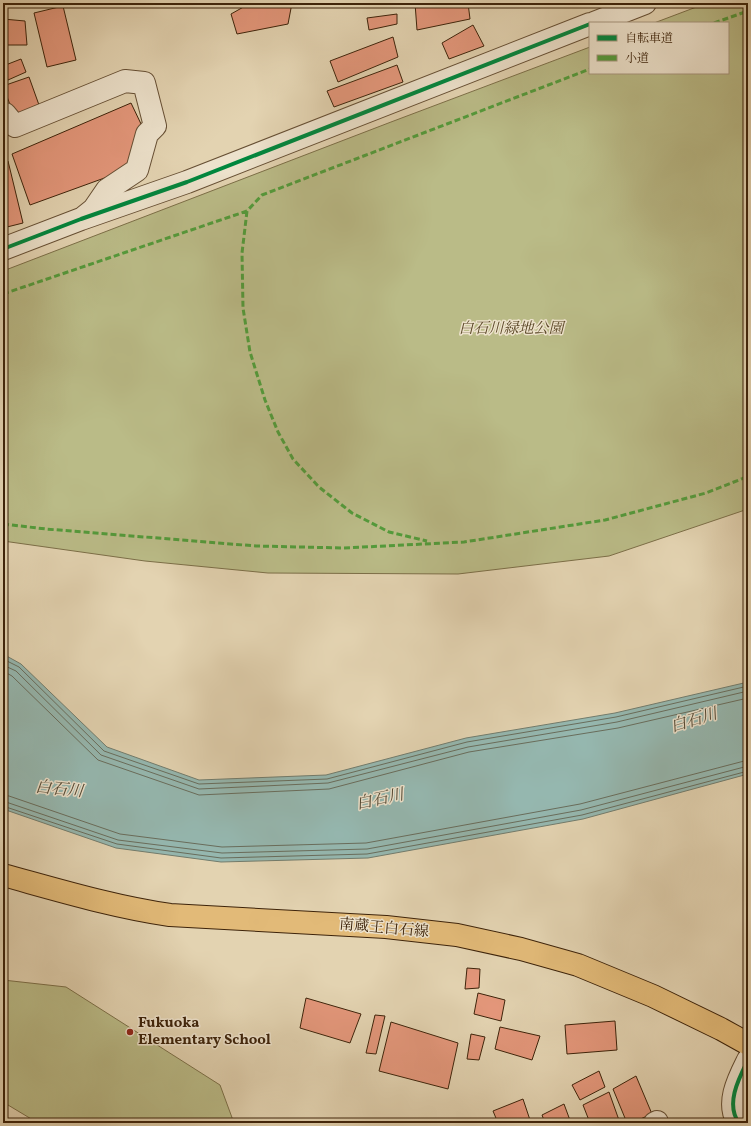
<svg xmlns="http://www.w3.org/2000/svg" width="751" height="1126" viewBox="0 0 751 1126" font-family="Vollkorn,'Noto Serif JP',serif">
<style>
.green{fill:#babb87;stroke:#7c6f48}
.water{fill:#95b7af;stroke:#727c6d}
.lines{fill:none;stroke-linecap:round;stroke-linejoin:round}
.shore{stroke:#696d5c;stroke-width:1}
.building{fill:#e4977b;stroke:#3d230a}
.minor-casing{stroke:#664f34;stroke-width:24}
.major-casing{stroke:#3d230a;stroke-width:24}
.minor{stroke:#ede2cc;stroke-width:22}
.major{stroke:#e2ba78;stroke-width:22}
.quiet{stroke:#539b3b;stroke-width:3;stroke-dasharray:6 3;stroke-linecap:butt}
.cycleway-casing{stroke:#ede2cc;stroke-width:6}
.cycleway{stroke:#00873e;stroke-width:4}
.poi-dot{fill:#8f2418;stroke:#ede2cc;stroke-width:1.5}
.labels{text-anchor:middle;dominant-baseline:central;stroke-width:3;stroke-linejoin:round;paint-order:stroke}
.park-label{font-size:15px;font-style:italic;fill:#5c4929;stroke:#ede2cc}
.street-label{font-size:15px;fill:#3d230a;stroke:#ede2cc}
.poi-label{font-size:15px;font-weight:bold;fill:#3d230a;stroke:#ede2cc;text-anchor:start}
.water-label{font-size:16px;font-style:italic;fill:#534833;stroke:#ede2cc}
</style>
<rect width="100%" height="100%" fill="#e3d3b1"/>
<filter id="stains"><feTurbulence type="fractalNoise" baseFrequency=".005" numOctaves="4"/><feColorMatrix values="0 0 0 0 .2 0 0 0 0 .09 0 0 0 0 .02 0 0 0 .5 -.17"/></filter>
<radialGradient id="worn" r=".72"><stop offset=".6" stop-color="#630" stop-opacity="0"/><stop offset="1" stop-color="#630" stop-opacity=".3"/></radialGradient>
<!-- green -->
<path class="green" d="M707 3H748V509L609 556 458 574 268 573 145 561 3 541V271L391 122 590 47V73H728V23H654Z
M3 980 66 987 220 1085 234 1123H38L3 1102Z"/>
<!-- water -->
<path class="water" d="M3 654 21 664 107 747 199 780 326 775 466 738 615 713 748 682V774L583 819 368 858 221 862 116 848 3 809Z"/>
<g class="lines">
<!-- shore -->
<path class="shore" d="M3 659 19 667 104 751 199 784 327 779 467 742 616 717 748 686
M3 665 16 671 101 755 199 789 328 783 468 747 617 722 748 691
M3 671 12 676 98 760 199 795 329 789 469 752 618 728 748 698
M3 795 9 796 120 834 222 847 366 843 580 804 748 760
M3 801 118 840 222 853 367 849 581 810 748 766
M3 806 117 844 221 858 367 854 582 815 748 771"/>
</g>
<!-- building -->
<path class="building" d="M247 3H292L288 24 237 34 231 14 247 5Z
M415 3H468L470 19 417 30Z
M63 6 76 60 47 67 34 13Z
M397 14V24L369 30 367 18Z
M3 19 25 21 27 45H3Z
M473 25 484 46 449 59 442 43Z
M393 37 398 57 338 82 330 61Z
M21 59 26 72 8 80 3 66Z
M397 65 403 82 334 107 327 91Z
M29 77 39 105 15 118 3 86Z
M131 103 142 126 132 168 30 205 12 154Z
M8 161 23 223 3 228V162Z
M467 968 480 969 479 988 465 989Z
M478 993 505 1000 501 1021 474 1014Z
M306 998 361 1014 350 1043 300 1028Z
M375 1015 385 1016 376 1054 366 1053Z
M615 1021 617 1050 567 1054 565 1025Z
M391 1022 458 1043 448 1089 379 1071Z
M500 1027 540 1036 532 1060 495 1049Z
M471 1034 485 1037 479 1060 467 1059Z
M599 1071 605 1087 580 1100 572 1085Z
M636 1076 652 1114 631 1123H627L613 1089Z
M609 1092 620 1123H590L583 1105Z
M523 1099 531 1123H498L493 1111Z
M564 1104 571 1123H545L542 1115Z"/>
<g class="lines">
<!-- minor casing -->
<g class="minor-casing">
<path id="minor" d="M594 23 645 3
M3 114H5L15 126 125 81 144 83 155 126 147 134 137 170 107 190 94 209 84 217
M3 249 81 219 187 182 590 24
M655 1123 657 1122
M739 1123C725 1104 739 1078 748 1060"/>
</g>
<!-- major casing -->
<g class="major-casing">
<path id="major" d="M3 875C58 890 114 907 170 915L386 927 457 935 521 949 578 965 653 996 721 1029 748 1044"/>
</g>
<!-- minor -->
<use href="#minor" class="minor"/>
<!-- major -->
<use href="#major" class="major"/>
<!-- quiet -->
<path class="quiet" d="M714 23 748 11
M247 211 242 253 243 308 250 352 265 400 278 432 293 459 319 487 352 513 389 532 427 541
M3 294 247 211 262 195 590 69
M3 524 46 529 256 546 344 548 464 542 605 520 706 493 744 478 748 475"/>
<!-- cycleway casing -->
<g class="cycleway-casing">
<path id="cycleway" d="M3 249 81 219 187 182 590 24
M739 1123C725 1104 739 1078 748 1060"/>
</g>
<!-- cycleway -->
<use href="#cycleway" class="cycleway"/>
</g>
<!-- markers -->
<circle class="poi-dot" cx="130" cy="1032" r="4"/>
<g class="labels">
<!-- park labels -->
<g class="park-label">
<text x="511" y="329">白石川緑地公園</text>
</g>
<!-- street labels -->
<g class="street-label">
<text transform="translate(384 929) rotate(5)">南蔵王白石線</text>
</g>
<!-- poi labels -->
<g class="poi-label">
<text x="138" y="1023">Fukuoka<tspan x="138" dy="17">Elementary School</tspan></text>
</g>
<!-- water labels -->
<g class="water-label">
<text transform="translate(694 721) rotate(-17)">白石川</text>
<text transform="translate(59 790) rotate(6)">白石川</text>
<text transform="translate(380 800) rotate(-12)">白石川</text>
</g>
</g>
<!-- margin -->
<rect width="751" height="1126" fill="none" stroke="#e3d3b1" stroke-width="16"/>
<rect x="4" y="4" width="743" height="1118" fill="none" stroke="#3d230a" stroke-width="2"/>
<rect x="8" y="8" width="735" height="1110" fill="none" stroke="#3d230a"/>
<!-- legend -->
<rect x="589" y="22" width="140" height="52" fill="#ede2cc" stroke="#a7967e"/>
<rect x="597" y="35" width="20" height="6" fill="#00873e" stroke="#a7967e"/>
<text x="625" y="42" font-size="12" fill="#3d230a">自転車道</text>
<rect x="597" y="55" width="20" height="6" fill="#539b3b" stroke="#a7967e"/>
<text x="625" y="62" font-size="12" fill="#3d230a">小道</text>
<rect width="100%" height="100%" filter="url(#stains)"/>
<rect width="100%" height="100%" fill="url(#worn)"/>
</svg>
